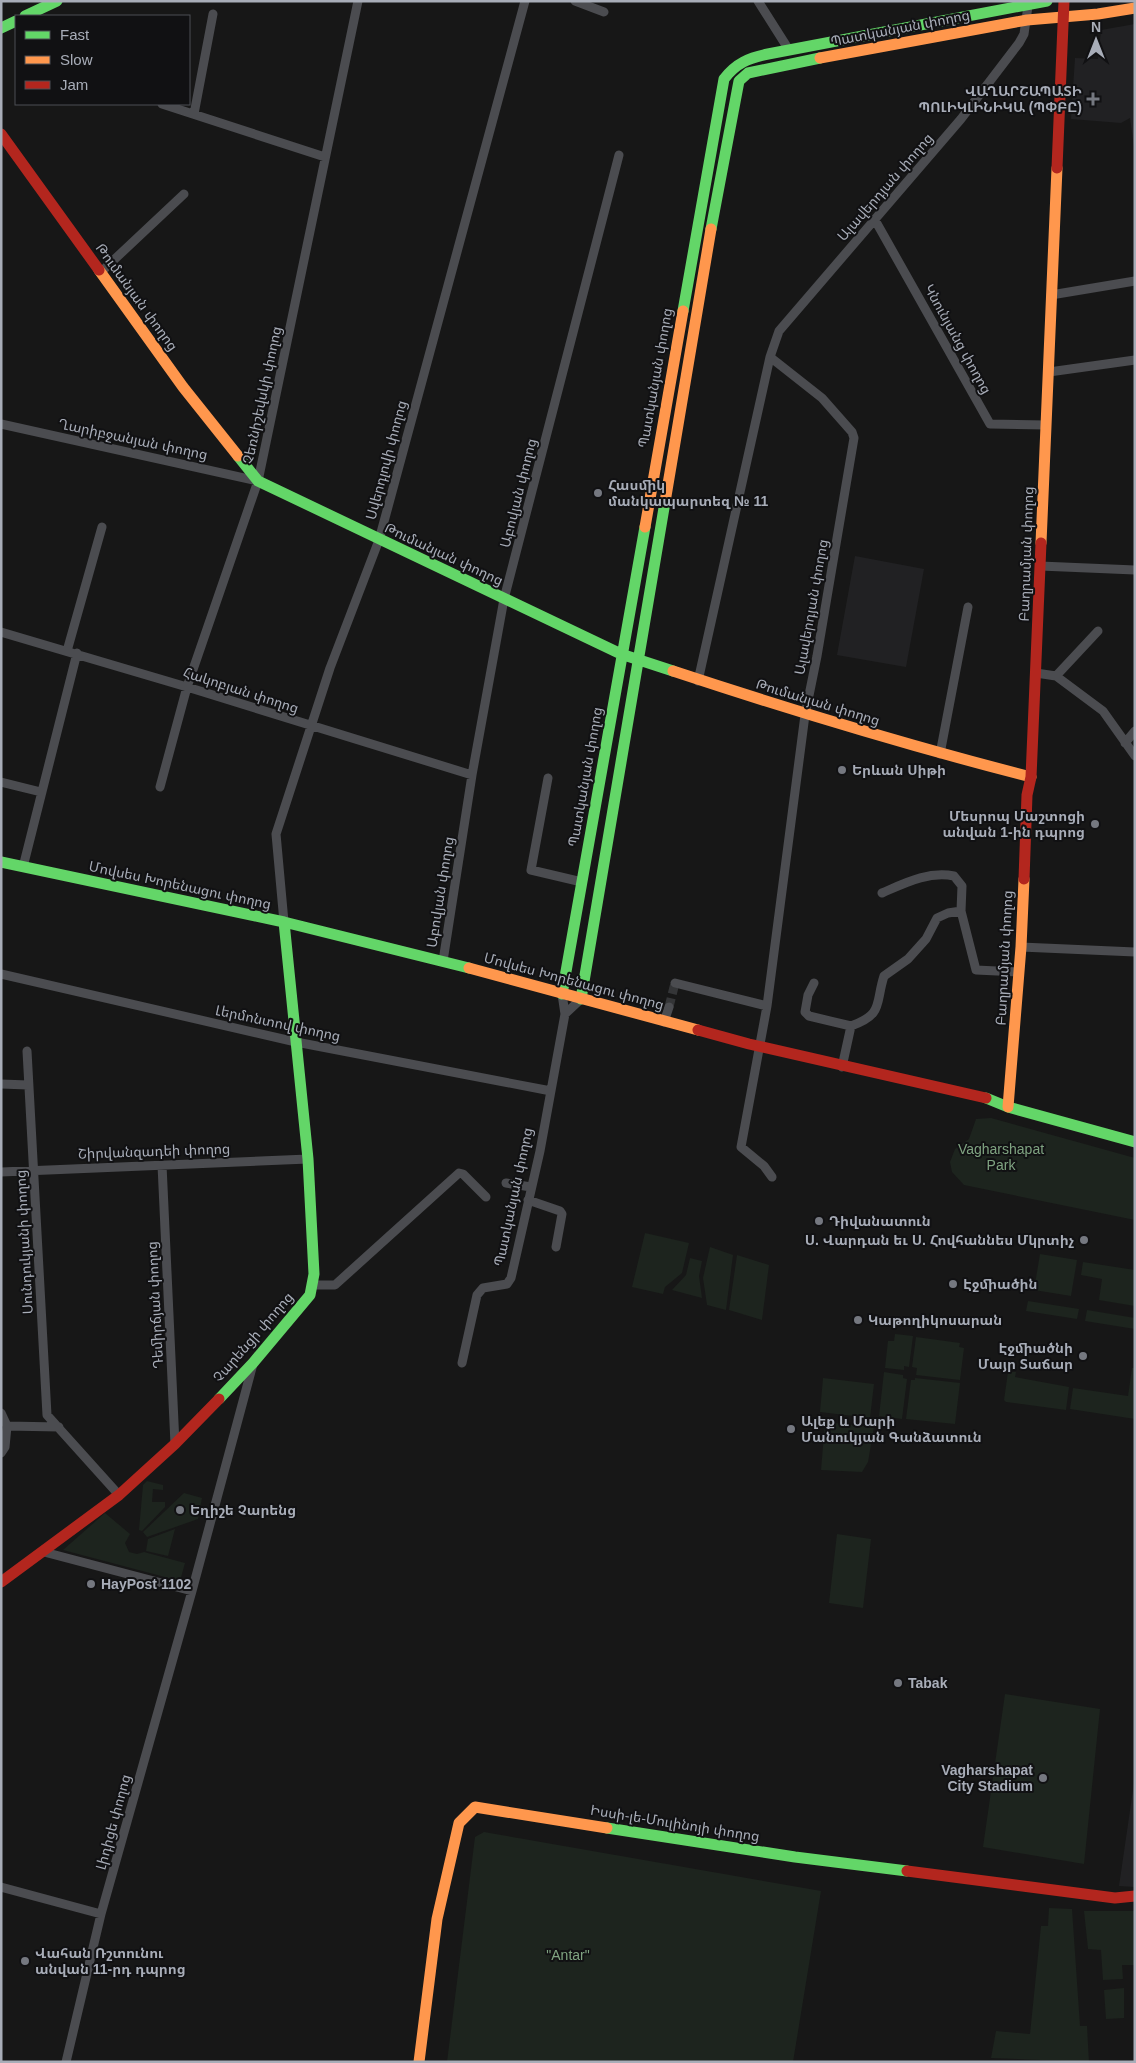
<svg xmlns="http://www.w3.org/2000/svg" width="1136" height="2063" viewBox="0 0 1136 2063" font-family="Arial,'Noto Sans Armenian',sans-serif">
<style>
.built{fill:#212123}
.green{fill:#1d241e}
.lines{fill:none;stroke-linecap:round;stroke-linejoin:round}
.street-tunnel{stroke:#343537;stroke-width:9;stroke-dasharray:9 4.5;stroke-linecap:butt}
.street{stroke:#4b4c50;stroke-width:9}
.fast{stroke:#63d668;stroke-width:11}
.slow{stroke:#ff974d;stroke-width:11}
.jam{stroke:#b3261e;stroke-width:11}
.poi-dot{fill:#757880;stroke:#111113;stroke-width:2}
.labels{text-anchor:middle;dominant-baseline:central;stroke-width:4;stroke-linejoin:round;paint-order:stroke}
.street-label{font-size:14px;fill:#a8adb8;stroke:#111113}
.poi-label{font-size:14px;font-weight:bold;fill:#a8adb8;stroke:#111113;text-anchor:start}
.park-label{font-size:14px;fill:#7fa381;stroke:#111113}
</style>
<rect width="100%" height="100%" fill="#171717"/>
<!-- built -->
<path class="built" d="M1135 24V154L1130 118 1121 123 1071 119 1075 58 1098 59 1101 30Z
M855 556 924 569 906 667 837 655Z
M1134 1783 1135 1887 1119 1886Z"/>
<!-- green -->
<path class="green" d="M991 1118 1135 1158V1220L964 1185 952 1172 950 1162 955 1149 969 1139 976 1119Z
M645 1233 689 1243 682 1273 665 1287 663 1294 632 1287Z
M710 1247 733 1255 726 1310 707 1305 703 1278Z
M1040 1254 1077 1260 1071 1296 1034 1290Z
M737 1255 769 1265 762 1320 729 1310Z
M690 1258 702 1261 699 1276 702 1298 672 1290 686 1275Z
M1083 1262 1135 1270V1306L1099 1300 1102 1279 1081 1275Z
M1028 1301 1079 1309 1077 1319 1026 1311Z
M1087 1310 1135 1318V1329L1085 1321Z
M895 1334 913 1336 909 1367 904 1366V1370L885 1368 888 1341H894Z
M916 1337 960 1343 959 1347 964 1348 960 1380 916 1375 917 1368 912 1367Z
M1132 1368H1135V1419L1070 1409 1073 1388 1128 1396Z
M884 1372 903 1375V1378L907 1379 902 1419 879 1416Z
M1008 1372H1016L1015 1377 1069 1387 1066 1410 1006 1402 1004 1400Z
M823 1378 874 1384 870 1418 820 1412Z
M915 1378 960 1383 955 1424 906 1419 911 1380H915Z
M825 1422 874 1427 868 1462 862 1472 821 1470Z
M147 1481 163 1485V1490L153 1489 152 1502H165V1507L142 1531 139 1530 143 1485Z
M184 1493 202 1498 198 1519 147 1537 143 1532Z
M105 1513 130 1534 125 1543 129 1552 137 1554 144 1552 185 1563 180 1581 63 1550Z
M175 1529 168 1556 146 1551 148 1539Z
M837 1534 871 1539 863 1608 829 1603Z
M1005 1694 1100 1709 1084 1864 983 1847Z
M484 1832 821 1891 793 2062H447L475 1837Z
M1049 1908 1072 1909 1080 2026H1087L1089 2062 991 2058 996 2031 1030 2034 1041 1926H1048Z
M1084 1911H1135V1965H1122L1123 1979 1103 1980 1101 1950 1088 1949Z
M1124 1988V2018L1106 2019 1104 1990Z"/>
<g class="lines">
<!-- street-tunnel -->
<path class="street-tunnel" d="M669 1007 675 983"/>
<!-- street -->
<path class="street" d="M575 1 604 12
M758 1 789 50
M162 104 325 157
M194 114 213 14
M875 220 990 424 1046 425
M101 272 184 194
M1051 295 1135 281
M770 357 822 398 852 432 854 438 817 656 805 715 767 1006 741 1147 764 1166 772 1177
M1049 372 1135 360
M1 424 258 481
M1040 566 1135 570
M1 632 187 687 472 775
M67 651 102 527
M1036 673 1056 676 1103 711 1135 756
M1056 676 1098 631
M698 681 770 357 779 331 961 119 1019 43 1024 34 1028 6
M1125 743 1135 731
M940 754 968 607
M548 778 531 870 582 882
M1 782 41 792
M160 787 187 687 258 481 358 1
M23 867 77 653
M882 893C905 883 928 871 954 876L962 886 961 911 976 970 1019 972
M284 922 276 834 330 668 379 540 525 1
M1021 947 1135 952
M443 961 472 775 504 599 619 155
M1 974 296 1042 551 1091
M675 983 767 1006
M814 983 808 995 805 1012 809 1016 851 1026
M565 1014 581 999
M664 1022 669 1007
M27 1051 47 1415 119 1495
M842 1067 851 1026C884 1014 875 1004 884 976L908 959 926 939 937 918 948 913 961 911
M1 1084 28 1085
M162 1165 175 1444
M1 1172 308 1159
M506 1183 531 1187
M528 1200 560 1211 562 1214 556 1247
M313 1285H335L459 1173 463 1174 486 1197
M462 1363 477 1295 483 1288 507 1284 511 1278 540 1151 565 1014 562 994
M1 1413 7 1426 59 1427
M1 1453 5 1447 7 1426
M44 1552 192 1591 253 1364
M1 1887 101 1914
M66 2062 101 1914 192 1591"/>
<!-- fast -->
<path class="fast" d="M25 16 57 1
M1 28 16 21
M711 229 739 81 748 73 820 58
M683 311 724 79C736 63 749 58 768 54L1047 1
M238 456 258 481 621 654 673 671
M1 862 284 922 469 968
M562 994 645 527
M581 999 665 502
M986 1098 1008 1107 1135 1142
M219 1399 253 1363 310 1295 314 1274 308 1159 284 922
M607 1828 795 1857 907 1871"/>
<!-- slow -->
<path class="slow" d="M820 58 1027 20 1098 14 1135 8
M99 270 183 387 238 456
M665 502 711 229
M645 527 683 311
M1041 543 1057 168
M673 671C791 710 910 746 1031 777
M469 968 698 1030
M1008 1107 1021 947 1024 879
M419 2062 437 1919 459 1823 475 1807 607 1828"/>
<!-- jam -->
<path class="jam" d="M1 134 99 270
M1057 168 1064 1
M1024 879 1027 795 1031 777 1041 543
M698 1030 749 1044 986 1098
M1 1582 119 1495 175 1444 219 1399
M907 1871 1115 1898 1135 1896"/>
</g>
<!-- markers -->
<g class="poi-dot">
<path d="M1090.5 91.5h5v5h5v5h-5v5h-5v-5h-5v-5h5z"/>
<circle cx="598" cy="493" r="5"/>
<circle cx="842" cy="770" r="5"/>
<circle cx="1095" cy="824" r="5"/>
<circle cx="819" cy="1221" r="5"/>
<circle cx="1084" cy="1240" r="5"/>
<circle cx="953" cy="1284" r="5"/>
<circle cx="858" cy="1320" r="5"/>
<circle cx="1083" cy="1356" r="5"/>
<circle cx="791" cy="1429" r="5"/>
<circle cx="180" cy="1510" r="5"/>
<circle cx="91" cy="1584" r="5"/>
<circle cx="898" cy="1683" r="5"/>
<circle cx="1043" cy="1778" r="5"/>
<circle cx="25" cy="1961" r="5"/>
</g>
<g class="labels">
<!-- street labels -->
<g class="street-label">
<text transform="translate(900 28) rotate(-11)">Պատկանյան փողոց</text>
<text transform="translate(885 187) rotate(-49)">Ալավերդյան փողոց</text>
<text transform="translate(137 297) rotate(54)">Թումանյան փողոց</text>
<text transform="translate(958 339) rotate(61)">Կնունյանց փողոց</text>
<text transform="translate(655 378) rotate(-80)">Պատկանյան փողոց</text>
<text transform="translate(262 395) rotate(-78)">Չեռնիշեվսկի փողոց</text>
<text transform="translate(133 439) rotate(12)">Ղարիբջանյան փողոց</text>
<text transform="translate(386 460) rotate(-75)">Սվերդլովի փողոց</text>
<text transform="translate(518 493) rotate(-76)">Աբովյան փողոց</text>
<text transform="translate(444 554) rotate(25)">Թումանյան փողոց</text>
<text transform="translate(1026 554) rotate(-88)">Բաղրամյան փողոց</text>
<text transform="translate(811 607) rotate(-80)">Ալավերդյան փողոց</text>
<text transform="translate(241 690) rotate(18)">Հակոբյան փողոց</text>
<text transform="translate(818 702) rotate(17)">Թումանյան փողոց</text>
<text transform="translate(585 777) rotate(-80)">Պատկանյան փողոց</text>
<text transform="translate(180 885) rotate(12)">Մովսես Խորենացու փողոց</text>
<text transform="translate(440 892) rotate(-81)">Աբովյան փողոց</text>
<text transform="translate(1004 958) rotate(-87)">Բաղրամյան փողոց</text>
<text transform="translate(574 981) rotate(15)">Մովսես Խորենացու փողոց</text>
<text transform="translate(278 1023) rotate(12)">Լերմոնտով փողոց</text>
<text transform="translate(154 1151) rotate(-2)">Շիրվանզադեի փողոց</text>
<text transform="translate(513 1197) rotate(-78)">Պատկանյան փողոց</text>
<text transform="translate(24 1242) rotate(-93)">Սունդուկյանի փողոց</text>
<text transform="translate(155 1305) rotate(-93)">Դեմիրճյան փողոց</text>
<text transform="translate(253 1337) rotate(-49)">Չարենցի փողոց</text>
<text transform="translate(113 1822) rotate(-75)">Լիդիցե փողոց</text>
<text transform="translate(675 1823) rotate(9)">Իսսի-լե-Մուլինոյի փողոց</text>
</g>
<!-- poi labels -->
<g class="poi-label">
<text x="1082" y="91" text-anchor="end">ՎԱՂԱՐՇԱՊԱՏԻ<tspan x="1082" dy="16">ՊՈԼԻԿԼԻՆԻԿԱ (ՊՓԲԸ)</tspan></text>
<text x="608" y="485">Հասմիկ<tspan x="608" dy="16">մանկապարտեզ № 11</tspan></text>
<text x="852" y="770">Երևան Սիթի</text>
<text x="1085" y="816" text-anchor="end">Մեսրոպ Մաշտոցի<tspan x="1085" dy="16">անվան 1-ին դպրոց</tspan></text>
<text x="829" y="1221">Դիվանատուն</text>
<text x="1074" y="1240" text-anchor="end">Ս. Վարդան եւ Ս. Հովհաննես Մկրտիչ</text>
<text x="963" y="1284">Էջմիածին</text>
<text x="868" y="1320">Կաթողիկոսարան</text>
<text x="1073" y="1348" text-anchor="end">Էջմիածնի<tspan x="1073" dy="16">Մայր Տաճար</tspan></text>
<text x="801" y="1421">Ալեք և Մարի<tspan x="801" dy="16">Մանուկյան Գանձատուն</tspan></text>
<text x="190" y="1510">Եղիշե Չարենց</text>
<text x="101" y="1584">HayPost 1102</text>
<text x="908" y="1683">Tabak</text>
<text x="1033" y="1770" text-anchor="end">Vagharshapat<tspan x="1033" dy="16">City Stadium</tspan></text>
<text x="35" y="1953">Վահան Ռշտունու<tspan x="35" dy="16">անվան 11-րդ դպրոց</tspan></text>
</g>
<!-- park labels -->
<g class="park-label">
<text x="1001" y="1149">Vagharshapat<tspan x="1001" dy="16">Park</tspan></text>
<text x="568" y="1955">"Antar"</text>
</g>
</g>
<!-- border -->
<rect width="1136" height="2063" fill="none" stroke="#a8adb8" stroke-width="5"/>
<!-- legend -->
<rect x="15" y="15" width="175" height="90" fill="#111113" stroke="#4d4f55"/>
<rect x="25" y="31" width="25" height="8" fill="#63d668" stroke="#4d4f55"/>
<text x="60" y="40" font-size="15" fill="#a8adb8">Fast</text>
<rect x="25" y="56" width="25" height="8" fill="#ff974d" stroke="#4d4f55"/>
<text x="60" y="65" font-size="15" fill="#a8adb8">Slow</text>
<rect x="25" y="81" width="25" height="8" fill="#b3261e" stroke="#4d4f55"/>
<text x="60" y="90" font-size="15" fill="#a8adb8">Jam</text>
<!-- north arrow -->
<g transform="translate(1096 40)" stroke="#111113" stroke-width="4" paint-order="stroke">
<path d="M0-4L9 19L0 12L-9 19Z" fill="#a8adb8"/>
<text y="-8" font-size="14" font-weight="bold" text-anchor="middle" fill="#a8adb8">N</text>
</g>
</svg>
